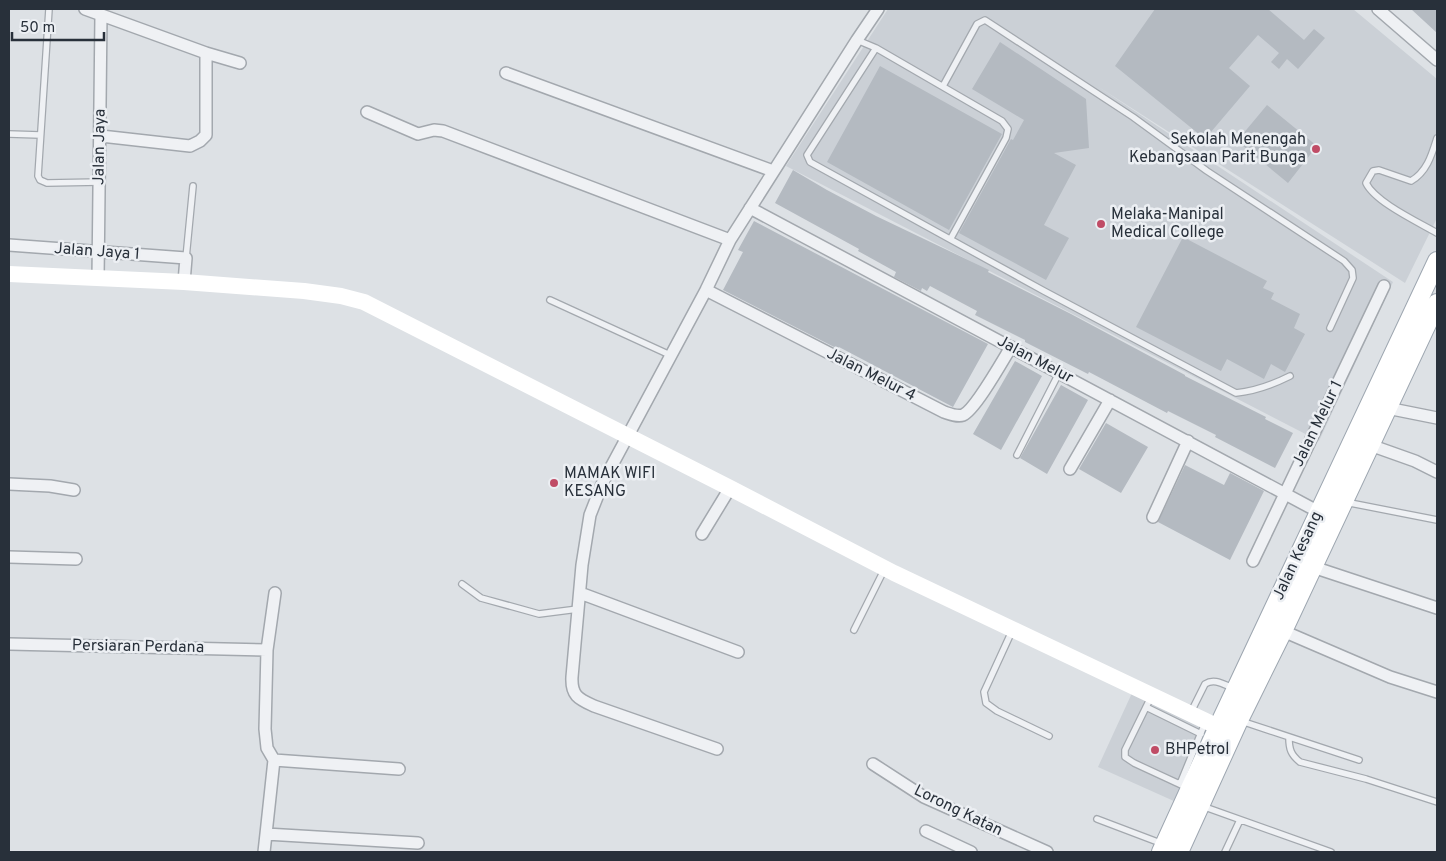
<svg xmlns="http://www.w3.org/2000/svg" width="1446" height="861" viewBox="0 0 1446 861" font-family="Overpass,sans-serif">
<style>
.built{fill:#cbd0d6}
.building{fill:#b4bac1}
.lines{fill:none;stroke-linecap:round;stroke-linejoin:round}
.lane-casing{stroke:#a3a8ae;stroke-width:8}
.street-casing{stroke:#a3a8ae;stroke-width:14}
.primary-casing{stroke:#9da6b0;stroke-width:20}
.lane{stroke:#eff1f4;stroke-width:5.5}
.street{stroke:#eff1f4;stroke-width:11}
.secondary{stroke:#fff;stroke-width:16}
.primary{stroke:#fff;stroke-width:18}
.poi-dot{fill:#c04c66;stroke:#eceff3;stroke-width:2}
.labels{text-anchor:middle;dominant-baseline:central;stroke-width:5;stroke-linejoin:round;paint-order:stroke}
.poi-label{font-size:16px;fill:#28303a;stroke:#eceff3;text-anchor:start}
.street-label{font-size:16px;fill:#28303a;stroke:#eceff3}
</style>
<rect width="100%" height="100%" fill="#dde1e5"/>
<!-- built -->
<path class="built" d="M888 9H1353L1437 79V218L1405 283 1097 86 1393 282 1319 441 786 166Z
M1132 693 1207 731 1176 802 1098 767Z"/>
<!-- building -->
<path class="building" d="M1155 9H1268L1304 40 1314 29 1325 38 1298 69 1287 59 1279 69 1271 62 1279 53 1258 35 1229 68 1250 86 1205 139 1115 66Z
M1411 9H1437V33Z
M1000 42 1086 99 1089 148 1054 153 1076 165 1044 225 1069 238 1046 280 959 233 1011 139 1013 140 1024 120 972 89Z
M880 66 1002 134 949 230 827 162Z
M1267 105 1317 146 1288 183 1237 141Z
M793 170 827 190 876 216 989 270 988 272 1071 314 1185 375V376L1266 417 1265 419 1293 433 1275 468 1215 437 1216 435 1168 411 1167 413 1089 372 1088 374 1025 342V340L975 315 977 311 930 286 927 291 922 288 921 291 894 277 896 272 858 251 859 249 775 203Z
M754 221 988 344 953 407 839 347 838 349 723 290 743 252 738 250Z
M1183 237 1267 281 1263 288 1274 293 1271 299 1300 314 1294 328 1305 334 1285 372 1271 364 1264 379 1227 359 1221 371 1136 327Z
M1015 361 1042 376 1001 450 973 434Z
M1061 385 1088 400 1047 474 1020 458Z
M1106 423 1148 447 1121 493 1079 469Z
M1185 465 1224 485 1230 473 1264 491 1230 560 1158 522Z"/>
<g class="lines">
<!-- lane casing -->
<g class="lane-casing">
<path id="lane" d="M49 9 38 176 40 180 47 183 100 182
M857 40 876 48 1002 121 1008 129 1006 138 951 238
M876 48 807 155 810 162 1044 291 1236 393C1256 391 1272 385 1290 376
M943 86 977 24 985 20 1133 117 1207 171 1344 261 1352 270 1353 278 1330 328
M9 134 40 135
M1437 138C1432 154 1427 172 1411 181L1379 170 1373 171 1366 183C1375 202 1418 222 1437 233
M186 258 193 186
M550 300 670 355
M1017 455 1059 373
M1345 502 1437 520
M462 584 481 598 539 614 578 609
M854 630 884 570
M1012 631 984 692 986 703 997 711 1049 736
M1151 697 1125 750V757L1134 763 1188 788
M1146 707 1201 734
M1191 712 1205 684C1214 678 1223 684 1233 688
M1241 721 1359 760
M1289 738C1289 749 1291 755 1300 762L1366 779 1437 802
M1180 784 1205 723
M1202 806 1331 852
M1097 819 1163 844
M1225 852 1240 820"/>
</g>
<!-- street casing -->
<g class="street-casing">
<path id="street" d="M85 9 206 53 240 63
M1378 9 1437 60
M506 73 773 171
M367 112 418 134 434 130 443 131 730 240
M101 136 190 146 200 141 206 135V53
M750 208 1319 512
M9 245 186 258 184 282
M98 279 101 15
M706 290 944 412C950 414 957 417 963 415 975 410 1003 360 1011 347
M1387 408 1437 418
M1370 445 1415 461 1437 472
M1070 469 1110 400
M9 484 50 486 74 490
M1153 517 1188 441
M702 534 730 488
M9 557 76 559
M1253 561 1384 286
M1313 567 1437 608
M275 593 267 650 265 729 267 748 274 760 399 769
M580 593 738 652
M1283 631 1390 677 1437 692
M9 644 267 650
M717 749 594 706C579 699 571 696 572 677L582 565 590 515 603 482 706 290 730 240 857 40 878 9
M873 764 924 797 1047 852
M926 831 971 852
M266 834 274 760
M264 852 266 834 418 843"/>
</g>
<!-- primary casing -->
<g class="primary-casing">
<path id="primary" d="M1161 852 1218 727 1437 261
M1179 852 1239 720 1283 631 1437 303"/>
</g>
<!-- lane -->
<use href="#lane" class="lane"/>
<!-- street -->
<use href="#street" class="street"/>
<!-- secondary -->
<path class="secondary" d="M9 274 184 282 304 291 341 296 364 302 730 488 894 573 1229 732"/>
<!-- primary -->
<use href="#primary" class="primary"/>
</g>
<!-- markers -->
<g class="poi-dot">
<circle cx="1316" cy="149" r="5"/>
<circle cx="1101" cy="224" r="5"/>
<circle cx="554" cy="483" r="5"/>
<circle cx="1155" cy="750" r="5"/>
</g>
<g class="labels">
<!-- poi labels -->
<g class="poi-label">
<text x="1306" y="140" text-anchor="end">Sekolah Menengah<tspan x="1306" dy="18">Kebangsaan Parit Bunga</tspan></text>
<text x="1111" y="215">Melaka-Manipal<tspan x="1111" dy="18">Medical College</tspan></text>
<text x="564" y="474">MAMAK WIFI<tspan x="564" dy="18">KESANG</tspan></text>
<text x="1165" y="750">BHPetrol</text>
</g>
<!-- street labels -->
<g class="street-label">
<text transform="translate(100 147) rotate(-89)">Jalan Jaya</text>
<text transform="translate(97 252) rotate(4)">Jalan Jaya 1</text>
<text transform="translate(1035 360) rotate(28)">Jalan Melur</text>
<text transform="translate(871 375) rotate(27)">Jalan Melur 4</text>
<text transform="translate(1318 424) rotate(-64)">Jalan Melur 1</text>
<text transform="translate(1298 556) rotate(-65)">Jalan Kesang</text>
<text transform="translate(138 647) rotate(1)">Persiaran Perdana</text>
<text transform="translate(958 811) rotate(26)">Lorong Katan</text>
</g>
</g>
<!-- border -->
<rect width="1446" height="861" fill="none" stroke="#28303a" stroke-width="20"/>
<!-- scale -->
<path d="M12 32v8h92v-8" fill="none" stroke="#28303a" stroke-width="2.5"/>
<text x="20" y="32" font-size="15" fill="#28303a" stroke="#eceff3" stroke-width="4" paint-order="stroke">50 m</text>
</svg>
